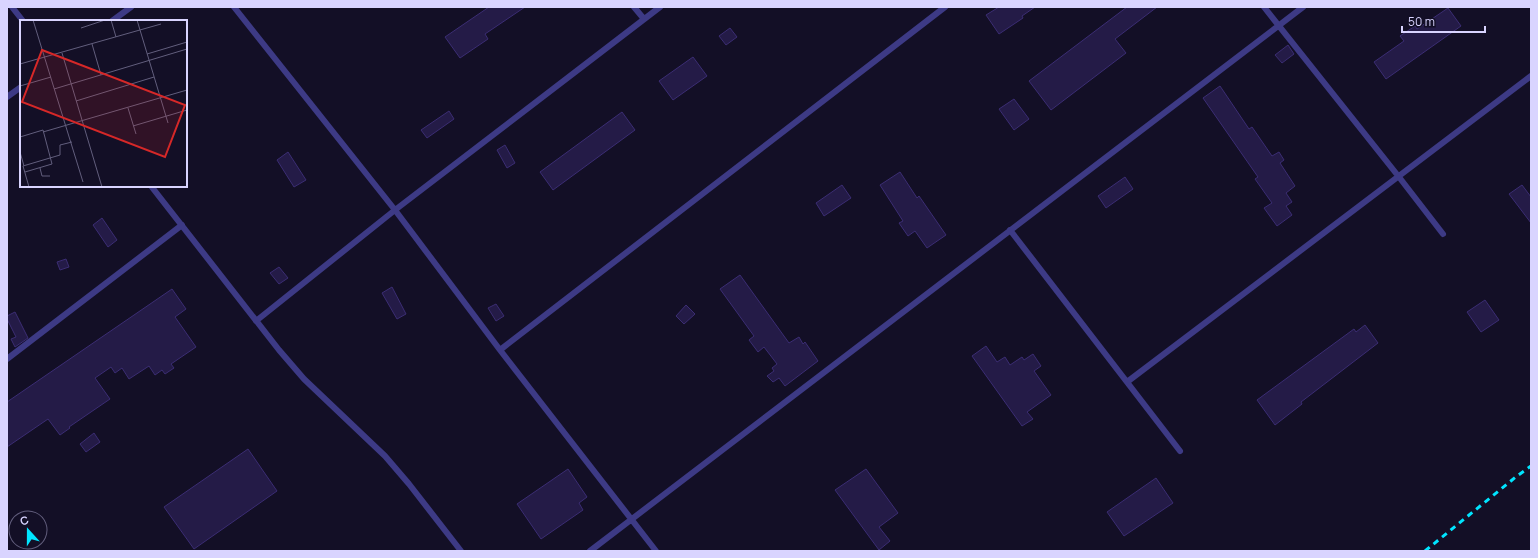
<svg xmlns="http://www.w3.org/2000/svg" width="1538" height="558" viewBox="0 0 1538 558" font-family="Manrope,sans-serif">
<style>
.building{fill:#241b47;stroke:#3b2d73}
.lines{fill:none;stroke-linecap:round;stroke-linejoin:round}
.lane{stroke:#3d3a85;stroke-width:6}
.rail{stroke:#00e5ff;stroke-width:3;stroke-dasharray:6 5;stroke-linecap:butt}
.inset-road{fill:none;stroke:#625e7d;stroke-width:1}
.view{fill:#d62828;fill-opacity:0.15;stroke:#d62828;stroke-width:2}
.inset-edge{fill:none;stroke:#d9d4ff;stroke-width:2}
</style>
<rect width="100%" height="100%" fill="#130f26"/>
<!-- building -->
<path class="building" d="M489 7H525L485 34 488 39 460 58 445 37Z
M999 7H1035L1022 16 1023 18 999 34 986 15Z
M1127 7H1157L1115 39 1126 53 1051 110 1029 81Z
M1448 8 1461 26 1386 79 1374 62 1404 41 1400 36 1415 26 1417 29Z
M730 28 737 37 726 45 719 36Z
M1288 45 1294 54 1282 63 1275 55Z
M693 57 707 76 673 100 659 81Z
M1220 86 1249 129 1252 127 1272 156 1279 152 1284 160 1280 163 1295 186 1286 193 1292 202 1286 206 1292 215 1277 226 1264 208 1272 203 1255 179 1258 177 1203 98Z
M1014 99 1029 119 1014 130 999 109Z
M449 111 454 119 427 138 421 130Z
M622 112 635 130 553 190 540 172Z
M505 145 515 163 507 168 497 150Z
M288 152 306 180 294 187 277 160Z
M900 172 917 198 919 196 946 235 927 248 915 231 908 236 899 223 903 221 880 185Z
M1125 177 1133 189 1106 208 1098 196Z
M842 185 851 198 824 216 816 203Z
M1522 185 1531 197V223L1509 194Z
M102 218 117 240 108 247 93 225Z
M66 259 69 267 60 270 57 262Z
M279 267 288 278 279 284 270 273Z
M740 275 789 343 799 337 803 344 805 342 818 361 785 386 779 378 773 382 767 376 774 371 772 368 777 364 764 347 758 352 749 340 754 336 720 289Z
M392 287 406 314 397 319 382 293Z
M172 289 186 309 175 317 196 347 171 364 174 368 165 374 162 370 155 375 149 366 129 379 122 368 115 373 111 367 95 378 110 399 69 427 70 428 60 435 48 419 7 447V402Z
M1485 300 1499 320 1481 332 1467 312Z
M496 304 504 316 496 321 488 308Z
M686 305 695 314 684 324 676 316Z
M15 312 28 338 15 347 11 339 16 337 7 319V316Z
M1365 325 1378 343 1301 402 1302 404 1275 425 1257 400 1354 329 1356 332Z
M986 346 997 362 1005 357 1010 365 1022 357 1024 360 1033 354 1041 366 1034 371 1051 395 1027 412 1033 419 1022 426 972 356Z
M94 433 100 442 86 452 80 444Z
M248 449 277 491 194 549 164 507Z
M568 469 587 497 579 503 583 510 541 539 517 504Z
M866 469 898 513 879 527 890 541 879 550 835 490Z
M1156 478 1173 503 1124 536 1107 512Z"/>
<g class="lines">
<!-- lane -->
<path class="lane" d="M12 7 23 21
M234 7 395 210 500 350 656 551
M634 7 644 19
M1264 7 1399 177 1443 234
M112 21 131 7
M7 97 21 87
M151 186 279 350 304 379 385 456 409 484 461 551
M1010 230 1180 451
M256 321 395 210 660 7
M500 350 945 7
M7 359 182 225
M1127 382 1531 76
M590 551 1303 7"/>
<!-- rail -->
<path class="rail" d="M1425 551 1517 476 1531 466"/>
</g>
<!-- overview -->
<g transform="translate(20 20)">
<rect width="167" height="167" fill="#130f26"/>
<path class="inset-road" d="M13 0 63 162M91 0 96 17M117 0 148 103M61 8 85 0M72 24 81 55M42 33 82 167M127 34 167 22M0 44 141 4M0 66 31 57M34 69 167 29M56 81 134 57M108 88 116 114M113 106 167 90M23 112 167 70M0 117 23 110 32 144 5 152M0 132 4 146M20 148 22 156H30M9 167 3 146 40 135V125L52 122"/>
<path class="view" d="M22 30 165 85 145 137 2 82Z"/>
<rect width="167" height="167" class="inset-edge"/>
</g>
<!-- border -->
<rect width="1538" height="558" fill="none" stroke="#d9d4ff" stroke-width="16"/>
<!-- north arrow -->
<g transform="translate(28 530) rotate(339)"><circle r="19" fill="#130f26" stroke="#625e7d"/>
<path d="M0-3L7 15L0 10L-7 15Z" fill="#00e5ff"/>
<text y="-6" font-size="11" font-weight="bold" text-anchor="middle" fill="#d9d4ff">С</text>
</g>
<!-- scale -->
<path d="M1402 26v6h83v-6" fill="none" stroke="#d9d4ff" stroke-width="2"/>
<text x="1408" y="26" font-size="12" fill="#d9d4ff" stroke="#130f26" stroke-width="3" paint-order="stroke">50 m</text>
</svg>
